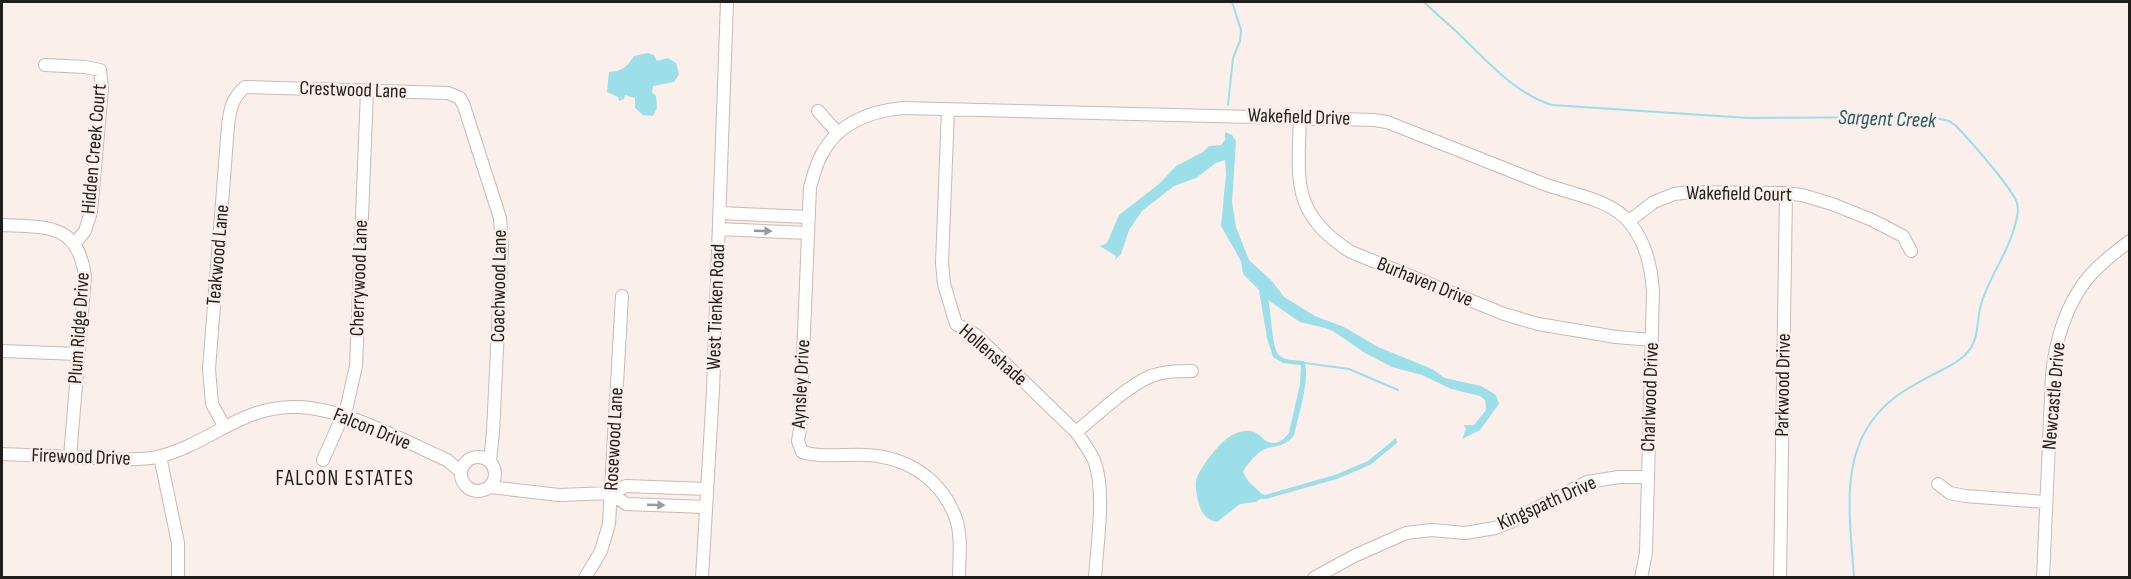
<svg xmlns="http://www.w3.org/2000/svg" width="2131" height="579" viewBox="0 0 2131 579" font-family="'Sofia Sans Condensed',sans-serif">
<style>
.water{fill:#9cdfe8}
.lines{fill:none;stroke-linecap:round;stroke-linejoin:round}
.stream{stroke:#9cdfe8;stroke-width:2}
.minor-casing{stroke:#c5bbb6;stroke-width:14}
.minor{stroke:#fff;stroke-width:12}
.oneway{fill:#9b9998}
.labels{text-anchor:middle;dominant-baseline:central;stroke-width:5;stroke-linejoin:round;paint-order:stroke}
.street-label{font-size:20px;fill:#211d1b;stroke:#faefea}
.water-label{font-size:21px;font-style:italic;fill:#235b61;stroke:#faefea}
.neighbourhood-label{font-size:21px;letter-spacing:1.5px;fill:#211d1b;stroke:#faefea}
</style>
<rect width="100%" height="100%" fill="#faefea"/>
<!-- water -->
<path class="water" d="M648 53 654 55 657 61 668 58 676 63 679 74 674 82 653 86 652 92 656 96 657 108 653 116 643 115 635 108V98L625 95 624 99 619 101 618 97 607 92 609 72C622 71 627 67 634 56Z
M1225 132 1232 135 1236 141 1232 202 1236 227 1249 260 1272 281 1284 297 1315 316 1344 327 1378 347 1432 369 1445 378 1481 386 1496 395 1499 404 1480 430 1462 439 1466 429 1464 425H1474L1486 410 1485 400 1480 396 1451 389 1422 375 1392 367 1365 353 1333 331 1325 328 1300 322 1268 300C1272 313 1271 350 1280 356 1286 361 1297 360 1304 361 1311 377 1298 417 1294 435 1286 446 1279 445 1268 448 1259 450 1247 464 1243 472L1248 481 1262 494 1265 495 1335 475 1368 461 1396 438 1397 443 1370 465 1337 479 1266 499H1260L1256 502 1240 504 1217 522C1207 520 1202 514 1199 504 1197 497 1195 488 1196 481 1198 470 1219 443 1229 437 1234 433 1245 430 1251 431 1260 432 1264 444 1274 443 1281 442 1285 438 1289 433L1300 384 1301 365 1283 363 1273 357 1267 338 1259 290 1243 274 1241 261 1221 226 1226 174 1225 160 1216 163 1196 178 1174 186 1142 211 1129 230 1121 254 1115 260 1116 256 1100 246 1107 243 1119 215 1159 184 1176 166 1203 152 1209 146 1221 145 1225 140Z"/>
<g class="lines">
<!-- stream -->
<path class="stream" d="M1424 2C1436 14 1450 25 1462 37 1489 63 1516 94 1552 105L1748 118 1932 117 1949 121 1955 125C1967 137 2013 189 2017 203 2018 207 2018 212 2017 216 2012 248 1990 274 1981 304 1976 322 1980 341 1965 355 1957 363 1948 367 1938 372 1908 388 1884 399 1866 430 1841 473 1851 531 1854 578
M1228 105 1233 58 1240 41 1241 30 1232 2
M1305 363 1349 369 1398 390"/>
<!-- minor casing -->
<g class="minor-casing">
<path id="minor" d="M45 65 85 67 100 70 102 89 91 212 85 231 75 243
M948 109 942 263 944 284 956 324 976 335 1076 432C1082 440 1089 450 1094 460 1106 490 1097 544 1095 578
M818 111 838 133
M1300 117C1298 181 1291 214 1351 252L1504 314 1538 324 1616 337 1652 340
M720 213 809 217
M1629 221 1654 202 1674 194 1692 192 1786 193 1802 195 1832 204 1872 220 1903 236 1911 251
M2 225C46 227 78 223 85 276L70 457
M719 229 808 233
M2 351 78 354
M224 426 212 404 209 369 228 126C230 109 232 98 245 87L448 93 460 98 464 106 500 218 502 246 493 432 490 461
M1076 432C1098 414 1126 387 1151 376 1165 371 1178 371 1192 371
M2 454C33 455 65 457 97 458 118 459 141 461 161 456 210 443 243 405 297 407 344 408 404 441 447 460L461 472
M160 456 178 543V578
M461 474a17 17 0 1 1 34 0a17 17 0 1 1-34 0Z
M323 460 347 406 356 366 367 91
M1938 484 1950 493 1965 496 2046 502
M490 487 559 495 611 493 626 486 707 489
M611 493 626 504 706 507
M585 578 601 551 609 524 622 296
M702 578 713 390 727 2
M959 578C959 559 962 540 957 522 944 481 909 457 866 455 845 454 822 458 802 452L798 441 800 429 810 187C813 178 815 168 819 160 834 125 868 111 903 108L1374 120 1387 122C1439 143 1492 163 1544 184 1571 194 1611 199 1630 223 1646 243 1651 266 1653 291L1646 553 1641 578
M1314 578 1354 556 1406 533 1432 530 1465 533 1495 528 1510 522 1587 482 1619 477H1648
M1780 578 1786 193
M2043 578 2052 375C2055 342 2066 305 2087 279 2099 264 2115 252 2130 241"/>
</g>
<!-- minor -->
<use href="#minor" class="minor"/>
</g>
<!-- one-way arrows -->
<defs><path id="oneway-solid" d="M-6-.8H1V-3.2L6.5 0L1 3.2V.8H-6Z" transform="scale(1.5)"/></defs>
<g class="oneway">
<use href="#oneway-solid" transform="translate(763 231) rotate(2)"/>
<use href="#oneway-solid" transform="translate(656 505) rotate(2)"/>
</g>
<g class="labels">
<!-- street labels -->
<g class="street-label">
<text transform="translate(353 90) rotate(2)">Crestwood Lane</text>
<text transform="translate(1299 117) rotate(2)">Wakefield Drive</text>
<text transform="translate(94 149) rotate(-85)">Hidden Creek Court</text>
<text transform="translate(1739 194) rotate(1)">Wakefield Court</text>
<text transform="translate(218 255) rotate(-85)">Teakwood Lane</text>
<text transform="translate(359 278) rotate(-88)">Cherrywood Lane</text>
<text transform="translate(1425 282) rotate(22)">Burhaven Drive</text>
<text transform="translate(499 286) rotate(-89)">Coachwood Lane</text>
<text transform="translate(716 307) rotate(-88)">West Tienken Road</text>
<text transform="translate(79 328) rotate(-86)">Plum Ridge Drive</text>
<text transform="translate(993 355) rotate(41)">Hollenshade</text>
<text transform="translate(801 384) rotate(-87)">Aynsley Drive</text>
<text transform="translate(1783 385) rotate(-89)">Parkwood Drive</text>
<text transform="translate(2054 396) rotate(-85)">Newcastle Drive</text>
<text transform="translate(1650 397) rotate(-88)">Charlwood Drive</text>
<text transform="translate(372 429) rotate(22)">Falcon Drive</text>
<text transform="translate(614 439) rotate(-87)">Rosewood Lane</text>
<text transform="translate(81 457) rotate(2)">Firewood Drive</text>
<text transform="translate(1547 503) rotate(-24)">Kingspath Drive</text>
</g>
<!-- water labels -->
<g class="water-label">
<text transform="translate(1887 119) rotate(2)">Sargent Creek</text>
</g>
<!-- neighbourhood labels -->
<g class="neighbourhood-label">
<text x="345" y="478">FALCON ESTATES</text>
</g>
</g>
<!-- border -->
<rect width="2131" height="579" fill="none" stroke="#211d1b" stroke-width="6"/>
</svg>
